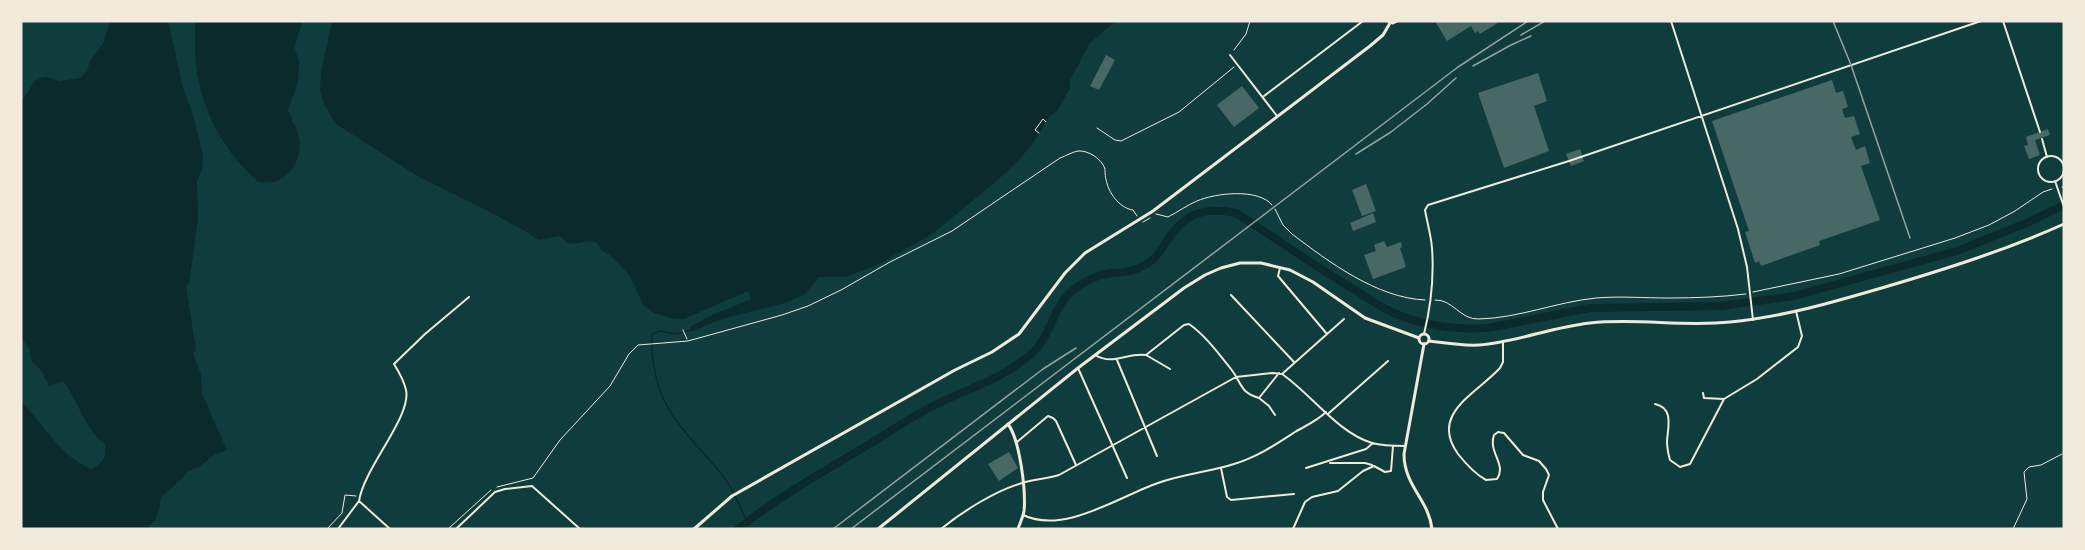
<svg xmlns="http://www.w3.org/2000/svg" width="2085" height="550" viewBox="0 0 2085 550" font-family="Rubik,sans-serif">
<style>
.water{fill:#0a2a2b}
.lines{fill:none;stroke-linecap:round;stroke-linejoin:round}
.stream{stroke:#0a2a2b;stroke-width:1.5}
.river{stroke:#0a2a2b;stroke-width:8}
.building{fill:#486865}
.path{stroke:#f1e9da;stroke-width:1}
.minor{stroke:#f1e9da;stroke-width:2}
.tertiary{stroke:#f1e9da;stroke-width:3}
.secondary{stroke:#f1e9da;stroke-width:3}
.rail{stroke:#97a49c;stroke-width:1.5}
</style>
<rect width="100%" height="100%" fill="#0f3d3e"/>
<!-- water -->
<path class="water" d="M110 21H167L170 28 182 85 193 115 203 155 202 170 197 181 198 219 189 284 186 286 196 350 193 354 201 374 202 394 227 450 214 455 200 466 187 472 183 478 162 496 156 519 149 527V529H21V401C44 425 60 456 91 469 103 463 107 458 105 445 86 430 78 401 63 381L49 386 41 370 32 362 29 348 21 338V102L35 81 41 78 46 77 60 81 80 78 87 71 90 61 103 44Z
M195 21H303L294 46 299 61 298 82 288 110C291 119 297 128 299 137 303 153 293 175 277 181 271 183 264 182 258 182 227 155 204 115 197 73 194 56 196 38 195 21Z
M332 21H1123L1112 24 1090 43 1070 80V88L1057 111 1049 117 1036 139 1019 160 992 185 932 234 877 265 845 277H819L805 294 785 303 722 319 692 331 690 327 710 316 751 299 748 291 684 319 670 318 654 313 644 306 630 276 611 256 601 250C596 235 582 244 571 244 566 243 563 238 560 236L538 240 527 232 490 212 419 177 336 124 324 104 320 91 321 72Z"/>
<g class="lines">
<!-- stream -->
<path class="stream" d="M691 330 677 334 660 331 652 334C651 345 652 355 654 366 661 417 694 439 724 477 734 490 740 508 747 522"/>
<!-- river -->
<path class="river" d="M738 529C778 497 824 471 868 445 891 431 914 415 939 403 970 388 1004 378 1031 354 1051 337 1053 306 1073 290 1081 284 1092 278 1101 275 1117 271 1131 274 1145 265 1155 260 1161 251 1166 242 1184 214 1203 206 1236 213 1276 238 1314 266 1355 290 1367 298 1380 307 1394 313 1424 326 1456 330 1488 328L1590 308 1721 306 1794 296 1957 251 2029 222 2064 205"/>
</g>
<!-- building -->
<path class="building" d="M1435 21H1501L1480 34 1478 31 1475 33 1471 26 1447 41Z
M1106 55 1115 60 1099 90 1090 86Z
M1538 73 1547 101 1534 106 1549 151 1504 168 1478 93Z
M1832 80 1836 93 1843 91 1848 107 1842 109 1845 118 1854 116 1860 134 1851 137 1856 150 1865 146 1870 163 1861 166 1880 220 1819 241 1820 245 1761 266 1759 261 1755 263 1745 232 1749 231 1712 121Z
M1242 86 1259 108 1234 127 1217 105Z
M2048 129 2050 135 2035 140 2040 155 2029 159 2024 146 2028 145 2026 137Z
M1580 149 1584 161 1571 166 1566 154Z
M1366 184 1376 211 1362 216 1352 190Z
M1373 213 1376 222 1353 231 1350 223Z
M1384 241 1387 247 1401 242 1402 247 1400 248 1406 267 1373 279 1364 255 1376 251 1374 245Z
M1009 452 1018 468 999 481 988 464Z"/>
<g class="lines">
<!-- path -->
<path class="path" d="M1234 50 1246 34 1250 21
M1097 128 1115 140 1121 141 1179 112 1234 67
M1039 133 1035 130 1043 119 1046 122
M2062 187H2064
M1275 209 1283 225 1292 234C1329 262 1377 298 1425 300
M1156 214 1168 217C1178 212 1187 205 1197 201 1215 193 1259 188 1272 205
M1143 222 1150 218
M1753 292 1839 274 1955 238 1989 225 2015 211 2043 192 2052 189
M1435 300C1453 299 1460 320 1479 319 1519 318 1556 302 1596 298 1620 296 1644 298 1669 298 1695 298 1721 297 1746 294
M683 330 687 339
M497 487 533 478 560 440 610 386 629 354 638 345 688 341 782 315 808 306 841 290 890 262 952 231 1060 158C1066 156 1072 152 1078 151 1088 150 1102 159 1105 169 1105 170 1105 178 1106 179 1108 192 1119 208 1133 210L1137 216
M327 529 342 513 345 495 356 496
M448 529 491 490
M2013 529 2027 499 2024 472 2029 467 2041 465 2062 454"/>
<!-- minor -->
<path class="minor" d="M1671 21 1738 229 1747 267 1753 320
M2003 21 2040 132
M1230 55 1277 116
M1264 96 1363 21
M2042 139 2047 157
M2038 169a13 13 0 1 1 26 0a13 13 0 1 1-26 0Z
M2055 181 2064 207
M1280 268 1278 276 1327 334
M1231 295 1294 362
M1424 334C1431 306 1434 276 1432 248 1431 235 1427 222 1425 210L1428 205 1569 161 1981 21
M1503 342V362L1500 368C1476 394 1429 414 1458 454 1466 464 1475 474 1486 480L1497 479C1507 464 1488 453 1494 435L1498 432 1504 433 1523 455 1539 461 1546 469 1549 475 1543 492V500L1558 529
M1095 355C1113 366 1128 352 1146 355L1184 325 1189 324C1205 335 1219 354 1231 369 1242 383 1239 392 1259 398L1279 373
M1146 355 1170 369
M1117 360 1157 456
M1078 368 1127 478
M1282 374 1344 319
M1703 393 1704 398 1724 399
M1259 398 1269 406 1275 415
M1655 404C1674 408 1668 427 1667 441 1667 447 1668 453 1670 460L1680 467 1690 464 1724 399 1757 379 1798 347 1802 336 1796 311
M1329 413 1388 361
M1017 442 1048 416 1053 418 1056 421 1076 465
M1330 463H1365L1372 465
M1221 468 1227 497 1231 500 1294 494
M1306 468 1366 449 1373 443
M359 501C364 468 412 416 406 390 404 381 399 372 394 364L425 334 469 297
M1023 515C1064 535 1120 496 1158 483 1183 474 1209 472 1234 464 1257 457 1275 445 1295 432 1305 426 1317 421 1326 412
M338 529 359 501 390 529
M456 529 495 492 505 489 532 486 580 529
M941 529C963 511 995 491 1022 483 1034 479 1046 479 1059 475L1236 377 1273 373 1282 374C1311 394 1338 433 1372 443 1383 446 1395 446 1405 446
M1293 529 1305 502 1312 497 1338 491 1363 471 1374 466 1385 472 1391 471 1393 446"/>
<!-- tertiary -->
<path class="tertiary" d="M1388 21 1393 23 1397 21
M1424 344 1404 454C1404 486 1429 500 1432 529
M1008 424C1020 440 1026 491 1024 511 1023 517 1020 523 1018 529
M694 529 732 496 955 370 992 352 1019 334 1065 273 1085 253 1153 211 1370 46 1383 35 1390 23"/>
<!-- secondary -->
<path class="secondary" d="M1419 339a5 5 0 1 1 10 0a5 5 0 1 1-10 0Z
M1429 341C1445 343 1463 346 1479 345 1517 342 1552 327 1590 323 1637 318 1684 327 1730 322 1783 317 1834 302 1885 287 1946 269 2006 250 2064 224
M878 529 1078 368 1184 288 1205 275 1221 268 1240 263H1261L1290 270 1313 282 1365 318 1419 338"/>
<!-- rail -->
<path class="rail" d="M1833 21 1851 65 1910 238
M1521 35 1545 21
M1473 66 1511 45 1531 36
M1356 154 1391 132 1427 104 1456 78
M833 529 1043 369 1076 348
M851 529 1458 67 1528 21"/>
</g>
<!-- border -->
<rect width="2085" height="550" fill="none" stroke="#f1e9da" stroke-width="45"/>
</svg>
